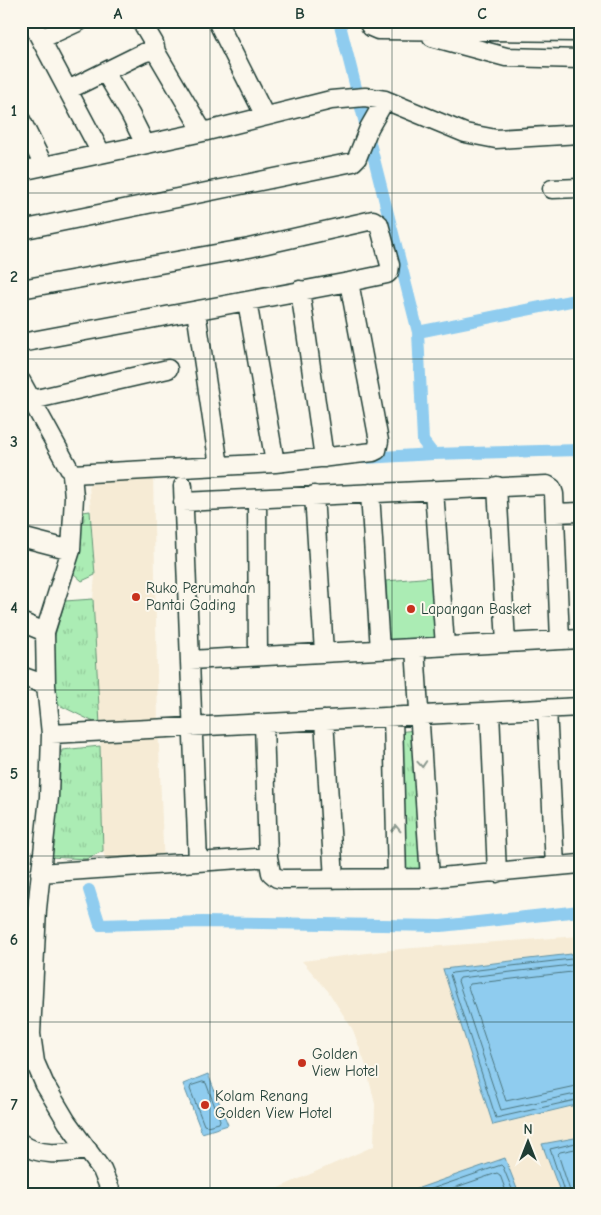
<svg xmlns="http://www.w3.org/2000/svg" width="601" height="1215" viewBox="0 0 601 1215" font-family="'Comic Neue',sans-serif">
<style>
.built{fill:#f6ebd5}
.grass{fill:#abecb4;stroke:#659474}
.park{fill:url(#park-tufts);stroke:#659474}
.water{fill:#8fccef;stroke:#6293a4}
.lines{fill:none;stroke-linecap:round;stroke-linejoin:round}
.shore{stroke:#4c767f;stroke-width:1}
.canal{stroke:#8fccef;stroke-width:12}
.minor-casing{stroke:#1f3d34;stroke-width:21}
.minor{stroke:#fbf7ec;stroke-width:18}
.oneway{stroke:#8d9a90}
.grid{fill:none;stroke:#1f3d34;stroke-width:1;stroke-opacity:0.55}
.poi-dot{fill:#c8321e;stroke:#fbf7ec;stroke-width:2}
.labels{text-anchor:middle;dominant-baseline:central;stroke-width:4;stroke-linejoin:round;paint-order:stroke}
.poi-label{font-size:15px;fill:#1f3d34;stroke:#fbf7ec;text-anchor:start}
.neatline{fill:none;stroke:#1f3d34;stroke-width:2}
.grid-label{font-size:16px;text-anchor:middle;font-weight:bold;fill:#1f3d34}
</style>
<defs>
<pattern id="park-tufts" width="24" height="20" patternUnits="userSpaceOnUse" patternTransform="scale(1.25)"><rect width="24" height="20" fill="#abecb4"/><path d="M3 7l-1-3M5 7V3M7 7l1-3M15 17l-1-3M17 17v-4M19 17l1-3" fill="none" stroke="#93cb9b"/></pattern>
</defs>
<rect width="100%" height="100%" fill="#fbf7ec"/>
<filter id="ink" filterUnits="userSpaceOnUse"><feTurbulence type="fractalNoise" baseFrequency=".02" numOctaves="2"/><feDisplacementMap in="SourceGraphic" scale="10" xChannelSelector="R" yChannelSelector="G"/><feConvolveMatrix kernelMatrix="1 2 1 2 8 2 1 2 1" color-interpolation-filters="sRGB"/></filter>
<g filter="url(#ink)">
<!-- built -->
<path class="built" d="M153 473 158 723 164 869 109 874 103 851 100 725 93 599 95 575 89 484Z
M580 936V1194H265L374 1146 375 1104 365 1063 353 1030 328 991 302 961 400 949Z"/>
<!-- grass -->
<path class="grass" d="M433 577 438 637 389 640 386 581Z"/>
<!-- park -->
<path class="park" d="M90 511 95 575 82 581 73 573 76 513Z
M93 599 100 725 55 703 50 652 65 601Z
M416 730 424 880 404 881 397 732Z
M100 746 103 851 86 859 50 857 62 750Z"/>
<!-- water -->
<path class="water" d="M580 953V1104L493 1125 443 969Z
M208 1074 228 1125 202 1133 183 1084Z
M580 1137V1194H561L542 1144Z
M505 1158 519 1194H402Z"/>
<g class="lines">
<!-- shore -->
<path class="shore" d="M580 958 452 973 450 975 496 1118 580 1099
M580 964 460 978 458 981 501 1110 580 1093
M580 971 470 984 468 987 506 1101 580 1085
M203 1082 206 1083 220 1120 219 1123 207 1126 204 1125 190 1089 191 1086Z
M417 1194 501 1165 503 1167 514 1194
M436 1194 497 1173 500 1175 507 1194
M565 1194 550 1149 580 1142
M571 1194 558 1154 560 1152 580 1148"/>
<!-- canal -->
<path class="canal" d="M339 21 418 332 580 299
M418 332 423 441 433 454
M365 458 433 454 580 450
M89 890 100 925 203 922 441 926 580 911"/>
<!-- minor casing -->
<g class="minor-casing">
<path id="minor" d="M31 21 101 153
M141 21 154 43 156 52 203 132
M217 21 265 116
M367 21 371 27 378 30 580 32
M432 37 506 57 580 59
M41 39 80 21
M105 72 130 114 145 144
M68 90 143 53 152 50 156 52
M21 120 44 166
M21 171 203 132 331 100 365 97 385 100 465 133 496 139 580 134
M552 189 580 188
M21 230 353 162 357 158 369 128 385 100
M21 289 249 248 373 220 379 224 390 265 389 272 387 274 349 282 21 343
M300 290 324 458
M247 301 275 463
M196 311 219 466
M21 381 72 474 74 497 71 550 45 632 46 685 51 734 49 797 37 909 31 1034 35 1062 45 1085 67 1122 102 1170 112 1194
M32 400 168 369
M72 474 275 463 373 452 377 450 379 441 349 282
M183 486 198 862
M497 486 506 643
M434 490 445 646
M370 493 380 650
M314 495 324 652
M257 499 258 656
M183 502 547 485 552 488 554 494 560 640
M555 513 580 512
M21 537 71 550
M21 622 45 632
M415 648 430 878
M190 660 580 639
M21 676 46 685
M547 709 555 866
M490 712 497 873
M393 716 397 878
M324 720 334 879
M51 734 580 707
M268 857 271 873 277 878 283 879 430 878 580 864
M40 873 268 857 264 723
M21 1143C39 1158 67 1153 88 1150"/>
</g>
<!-- minor -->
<use href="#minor" class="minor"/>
</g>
<!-- one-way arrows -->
<defs><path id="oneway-chevron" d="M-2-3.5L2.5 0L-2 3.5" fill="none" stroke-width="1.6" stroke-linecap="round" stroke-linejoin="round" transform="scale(1.25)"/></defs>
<g class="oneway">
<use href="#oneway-chevron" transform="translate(422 764) rotate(86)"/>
<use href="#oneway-chevron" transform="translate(396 829) rotate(-92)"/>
</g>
</g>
<!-- grid -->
<path class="grid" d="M210 21V1194M392 21V1194M21 193H580M21 359H580M21 525H580M21 690H580M21 856H580M21 1022H580"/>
<!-- markers -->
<g class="poi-dot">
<circle cx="136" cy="597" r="5"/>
<circle cx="411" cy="609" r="5"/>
<circle cx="302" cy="1063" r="5"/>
<circle cx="205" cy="1105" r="5"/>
</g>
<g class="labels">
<!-- poi labels -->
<g class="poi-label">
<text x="146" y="588">Ruko Perumahan<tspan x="146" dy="17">Pantai Gading</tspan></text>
<text x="421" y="609">Lapangan Basket</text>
<text x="312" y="1054">Golden<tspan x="312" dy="17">View Hotel</tspan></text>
<text x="215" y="1096">Kolam Renang<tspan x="215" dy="17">Golden View Hotel</tspan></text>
</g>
</g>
<!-- margin -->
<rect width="601" height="1215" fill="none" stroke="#fbf7ec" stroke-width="55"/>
<!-- north arrow -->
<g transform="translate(528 1142)" stroke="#fbf7ec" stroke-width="4" paint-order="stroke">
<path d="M0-4L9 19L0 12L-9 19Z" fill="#1f3d34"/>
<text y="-8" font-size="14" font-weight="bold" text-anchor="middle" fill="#1f3d34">N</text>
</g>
<rect x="28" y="28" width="546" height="1160" class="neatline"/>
<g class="grid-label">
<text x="118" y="19">A</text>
<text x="300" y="19">B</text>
<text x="482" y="19">C</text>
<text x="14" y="116">1</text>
<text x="14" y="282">2</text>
<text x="14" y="447">3</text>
<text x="14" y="613">4</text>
<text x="14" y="779">5</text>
<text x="14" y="945">6</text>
<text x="14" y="1110">7</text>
</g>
</svg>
